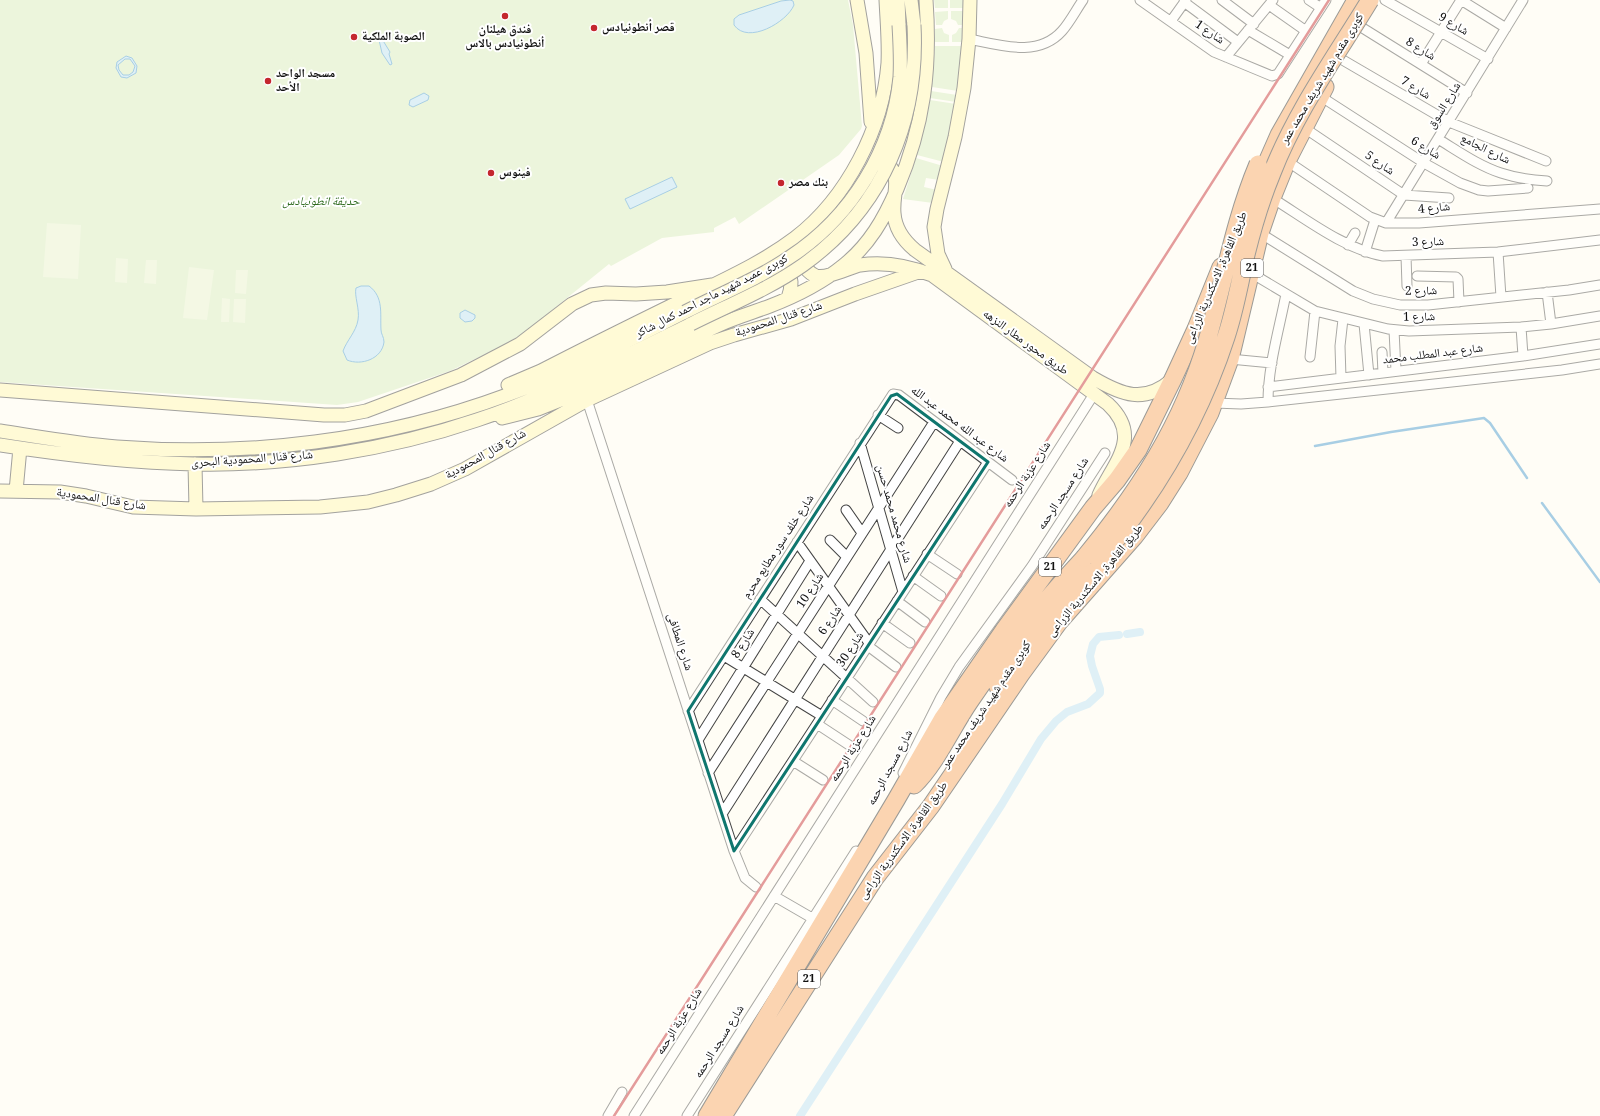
<svg xmlns="http://www.w3.org/2000/svg" width="1600" height="1116" viewBox="0 0 1600 1116" font-family="Georgia,'Noto Naskh Arabic',serif">
<style>
.green{fill:#d5ebbd}
.pitch{fill:#e6f2cf}
.water{fill:#b9e0f7;stroke:#3f96cf;fill-rule:evenodd}
.lines{fill:none;stroke-linecap:round;stroke-linejoin:round}
.stream{stroke:#3f96cf;stroke-width:2.5}
.canal{stroke:#b9e0f7;stroke-width:8}
.street-casing{stroke:#444;stroke-width:11}
.secondary-casing{stroke:#333;stroke-width:15}
.highway-casing{stroke:#222;stroke-width:19}
.street{stroke:#fff;stroke-width:9}
.secondary{stroke:#fff6b0;stroke-width:13}
.highway{stroke:#f5a25d;stroke-width:17}
.rail{stroke:#c4262e;stroke-width:2.5}
.secondary-bridge-casing{stroke:#333;stroke-width:15;stroke-linecap:butt}
.highway-bridge-casing{stroke:#222;stroke-width:19;stroke-linecap:butt}
.secondary-bridge{stroke:#fff6b0;stroke-width:13}
.highway-bridge{stroke:#f5a25d;stroke-width:17}
.marked{fill:none;stroke:#0f766e;stroke-width:3;stroke-linejoin:round}
.poi-dot{fill:#c4262e;stroke:#fff;stroke-width:1.5}
.labels{text-anchor:middle;dominant-baseline:central;stroke-width:4;stroke-linejoin:round;paint-order:stroke}
.shield{fill:#fff;stroke:#585858;stroke-width:1}
.shield-label{font-size:11px;font-weight:bold;fill:#111}
.street-label{font-size:12px;fill:#111;stroke:#fff}
.poi-label{font-size:12px;font-weight:bold;fill:#111;stroke:#fff;text-anchor:start}
.park-label{font-size:12px;font-style:italic;fill:#2f6b1f;stroke:#fff}
</style>
<rect width="100%" height="100%" fill="#fffdf5"/>
<!-- green -->
<path class="green" d="M0 0H848L853 25 862 126 861 129 839 155 739 224 735 217 714 228V232L662 238 611 266 609 264 525 332 506 344 450 371 358 402 337 405 0 382Z
M934 0H948V8H935Z
M950 0H964V8H950Z
M948 11V19L944 21 942 25H936L935 12Z
M951 11H964V25H958L956 21 951 19Z
M942 28 944 33 949 35V42H935V29Z
M959 28H964L963 42H952V35L956 33Z
M935 46H963L958 91 932 87Z
M931 91 957 95 956 102 930 98Z
M930 100 956 104 944 162 917 155Z
M916 158 943 166 939 180 926 178 924 187 937 190 933 203 903 199Z"/>
<!-- pitch -->
<path class="pitch" d="M47 223 81 225 78 279 43 277Z
M116 258 128 259 127 283 115 282Z
M146 260H157L156 284 144 283Z
M189 267 214 270 207 320 183 318Z
M236 270H248L246 294 235 293Z
M222 298 230 299 229 322H221Z
M234 299H246L245 323 233 322Z"/>
<!-- water -->
<path class="water" d="M790 0 793 1 794 5C787 22 748 45 734 25V19L739 15 781 1Z
M382 39 390 52 389 54 392 64 390 65 382 53 379 40Z
M126 56 132 58 137 66 136 73 127 78 121 77 116 68 117 62ZM125 59H130L135 66 133 72 129 75H123L119 70 118 65Z
M424 93 429 96 428 100 413 107 409 105 410 100Z
M672 177 677 187 630 209 625 199Z
M361 286H369C384 297 380 314 381 330 381 334 384 337 384 342 382 359 361 366 347 360L343 351C347 340 356 332 358 320 360 309 354 296 356 288Z
M465 310 475 315V318L472 321 465 322 460 318V313Z"/>
<g class="lines">
<!-- stream -->
<path class="stream" d="M1315 446 1391 432 1484 418 1490 423 1527 478
M1542 503 1600 582"/>
<!-- canal -->
<path class="canal" d="M1127 634 1140 632
M800 1116 1002 804 1041 739 1056 721 1067 712 1088 704 1100 693V689L1092 666 1090 656 1093 644 1099 637 1119 635"/>
<!-- street casing -->
<g class="street-casing">
<path id="street" d="M1140 0 1214 52 1272 76 1278 74 1326 0
M1222 0 1254 24
M1309 0 1321 8
M1385 0 1488 59
M1461 0 1506 28
M1184 2 1238 42
M1269 5 1306 31
M1171 21 1186 0
M1361 27 1467 93
M1248 30 1290 55
M969 39C1000 45 1038 58 1062 31 1070 22 1076 10 1083 0
M1226 57 1273 0
M1341 59 1449 122 1546 161
M1421 64 1461 0
M1320 96 1424 163 1460 183 1479 190 1488 191 1528 188
M1303 127 1404 195 1449 198
M1438 139C1458 151 1479 166 1501 173 1516 178 1531 180 1547 181
M1287 161 1370 217 1386 223H1419L1600 209
M1272 198C1306 219 1344 249 1383 256L1498 252 1600 240
M1386 223 1523 0
M1260 233 1353 291 1373 299 1400 305H1428L1569 290 1600 285
M1348 245 1355 233
M1365 252 1375 220
M1498 252 1501 297
M1406 256 1407 286
M1251 273 1315 311 1388 329 1409 331 1521 327 1551 324 1600 316
M1417 276 1456 277 1458 279 1459 302
M1547 292 1551 324
M1364 324 1369 375
M1521 327 1523 356
M1394 330 1396 371
M1382 352 1383 373
M1310 357 1315 311
M1230 359 1272 363
M1341 378 1340 346 1343 319
M1268 387 1523 356 1600 344
M587 400 734 851 745 878 756 887
M1268 402C1268 366 1279 330 1286 294
M1214 403 1241 404 1268 402 1562 370 1600 364
M878 415 898 428
M860 443 903 592
M846 510 862 533
M830 540 847 557
M797 542 869 643
M927 554 957 574
M913 576 941 596
M760 599 873 702
M897 601 925 622
M882 623 910 643
M868 646 896 667
M724 656 822 716
M832 700 863 721
M688 711 893 394 899 395 1012 480
M817 724 849 745
M698 740 810 561
M793 761 823 780
M708 773 934 422
M903 773 941 697 959 667 1032 566 1105 453
M722 814 960 441
M734 851 988 462
M774 896 812 918
M608 1116 622 1092
M634 1116 1094 394
M687 1116 856 851"/>
</g>
<!-- secondary casing -->
<g class="secondary-casing">
<path id="secondary" d="M857 0 866 53 871 122
M898 0 899 25
M911 0 914 25
M881 159C905 173 892 192 894 213 895 229 903 240 915 250L1093 378C1122 395 1144 404 1172 380
M774 255C783 257 790 273 791 282 791 288 790 293 788 298
M798 256C802 263 807 273 816 276 827 279 848 268 860 265 885 261 909 266 932 275L1108 404C1143 437 1114 462 1099 495
M945 269 938 254 934 227 937 209 955 137 964 88 969 39 970 0
M508 385 541 371C589 346 638 322 687 298 723 280 762 263 795 238 847 198 883 128 888 63 889 42 887 21 886 0
M0 390 324 415H345L366 411 461 375 520 344 572 304 591 295 606 293 636 294 667 292 712 285
M502 418 538 409 563 399C617 376 668 348 721 324 737 317 754 312 770 306 796 296 822 283 844 265 869 245 884 219 897 189 924 125 931 69 926 0
M0 431C39 437 78 444 117 447 249 457 383 441 507 395 569 372 627 341 685 312
M0 445C64 455 128 463 194 464 286 466 389 450 477 420 552 395 621 359 691 324
M195 464 196 509
M0 491 60 492 86 496 133 507 196 509 320 507 368 502 396 495 431 484 465 469 587 400 710 343 734 335 791 319 855 294 921 271
M16 491 20 448"/>
</g>
<!-- highway casing -->
<g class="highway-casing">
<path id="highway" d="M1257 185 1279 135 1356 0
M998 687 1047 619 1097 562
M914 785C936 764 952 727 970 701 1004 650 1042 603 1084 558
M707 1116 896 800 943 718 1004 630 1093 508 1117 480 1138 450 1173 379 1196 329 1221 267
M723 1116 875 878 931 806 1021 674 1059 622 1134 537 1160 503 1179 473 1210 413 1230 359 1260 233 1272 198 1287 161 1325 87"/>
</g>
<!-- street -->
<use href="#street" class="street"/>
<!-- secondary -->
<use href="#secondary" class="secondary"/>
<!-- highway -->
<use href="#highway" class="highway"/>
<!-- rail -->
<path class="rail" d="M614 1116 1329 0"/>
<!-- secondary-bridge casing -->
<g class="secondary-bridge-casing">
<path id="secondary-bridge" d="M685 312C720 294 758 279 790 257 851 217 893 150 900 77 901 60 900 42 899 25
M691 324C729 305 769 289 803 265 883 208 919 121 914 25"/>
</g>
<!-- highway-bridge casing -->
<g class="highway-bridge-casing">
<path id="highway-bridge" d="M1084 558C1139 491 1182 425 1207 341 1224 282 1234 221 1258 164
M1099 561C1155 494 1199 420 1226 337 1234 313 1239 288 1244 263 1251 233 1260 202 1272 173 1296 111 1336 56 1370 0"/>
</g>
<!-- secondary-bridge -->
<use href="#secondary-bridge" class="secondary-bridge"/>
<!-- highway-bridge -->
<use href="#highway-bridge" class="highway-bridge"/>
</g>
<!-- marked area -->
<path d="M0 0H1600V1116H0ZM897 394 988 462 734 851 688 711 891 396Z" fill="#fffdf5" fill-opacity=".55" fill-rule="evenodd"/>
<path class="marked" d="M897 394 988 462 734 851 688 711 891 396Z"/>
<!-- markers -->
<g class="poi-dot">
<circle cx="505" cy="16" r="4"/>
<circle cx="594" cy="28" r="4"/>
<circle cx="354" cy="37" r="4"/>
<circle cx="268" cy="81" r="4"/>
<circle cx="491" cy="173" r="4"/>
<circle cx="781" cy="183" r="4"/>
</g>
<g class="labels">
<!-- shield labels -->
<g class="shield">
<rect x="1241" y="259" width="22" height="18" rx="3"/>
<rect x="1039" y="558" width="22" height="18" rx="3"/>
<rect x="798" y="970" width="22" height="18" rx="3"/>
</g>
<g class="shield-label">
<text x="1252" y="268">21</text>
<text x="1050" y="567">21</text>
<text x="809" y="979">21</text>
</g>
<!-- street labels -->
<g class="street-label">
<text transform="translate(1453 25) rotate(30)">شارع 9</text>
<text transform="translate(1209 33) rotate(34)">شارع 1</text>
<text transform="translate(1420 50) rotate(31)">شارع 8</text>
<text transform="translate(1323 79) rotate(-59)">كوبرى مقدم شهيد شريف محمد عمر</text>
<text transform="translate(1415 89) rotate(31)">شارع 7</text>
<text transform="translate(1445 106) rotate(-58)">شارع السوق</text>
<text transform="translate(1425 149) rotate(31)">شارع 6</text>
<text transform="translate(1485 150) rotate(26)">شارع الجامع</text>
<text transform="translate(1379 164) rotate(34)">شارع 5</text>
<text transform="translate(1434 209) rotate(-5)">شارع 4</text>
<text transform="translate(1428 243) rotate(-2)">شارع 3</text>
<text transform="translate(1217 278) rotate(-67)">طريق القاهرة, الاسكندرية الزراعى</text>
<text transform="translate(1421 292) rotate(-1)">شارع 2</text>
<text transform="translate(712 297) rotate(-27)">كوبرى عميد شهيد ماجد احمد كمال شاكر</text>
<text transform="translate(1419 318) rotate(-1)">شارع 1</text>
<text transform="translate(779 320) rotate(-18)">شارع قنال المحمودية</text>
<text transform="translate(1025 343) rotate(36)">طريق محور مطار النزهه</text>
<text transform="translate(1433 355) rotate(-7)">شارع عبد المطلب محمد</text>
<text transform="translate(959 425) rotate(37)">شارع عبد الله محمد عبد الله</text>
<text transform="translate(486 455) rotate(-29)">شارع قنال المحمودية</text>
<text transform="translate(252 460) rotate(-4)">شارع قنال المحمودية البحرى</text>
<text transform="translate(1028 475) rotate(-57)">شارع عزبة الرحمه</text>
<text transform="translate(1064 494) rotate(-57)">شارع مسجد الرحمه</text>
<text transform="translate(101 500) rotate(9)">شارع قنال المحمودية</text>
<text transform="translate(893 514) rotate(74)">شارع محمد محمد حسن</text>
<text transform="translate(779 547) rotate(-57)">شارع خلف سور مطابع محرم</text>
<text transform="translate(1096 581) rotate(-50)">طريق القاهرة, الاسكندرية الزراعى</text>
<text transform="translate(811 591) rotate(-57)">شارع 10</text>
<text transform="translate(831 621) rotate(-57)">شارع 6</text>
<text transform="translate(679 642) rotate(72)">شارع المطافى</text>
<text transform="translate(744 644) rotate(-58)">شارع 8</text>
<text transform="translate(851 650) rotate(-57)">شارع 30</text>
<text transform="translate(987 705) rotate(-56)">كوبرى مقدم شهيد شريف محمد عمر</text>
<text transform="translate(854 749) rotate(-58)">شارع عزبة الرحمه</text>
<text transform="translate(891 768) rotate(-62)">شارع مسجد الرحمه</text>
<text transform="translate(904 841) rotate(-54)">طريق القاهرة, الاسكندرية الزراعى</text>
<text transform="translate(680 1022) rotate(-58)">شارع عزبة الرحمه</text>
<text transform="translate(720 1042) rotate(-58)">شارع مسجد الرحمه</text>
</g>
<!-- poi labels -->
<g class="poi-label">
<text x="602" y="28">قصر أنطونيادس</text>
<text x="505" y="30" text-anchor="middle">فندق هيلنان<tspan x="505" dy="14">أنطونيادس بالاس</tspan></text>
<text x="362" y="37">الصوبة الملكية</text>
<text x="276" y="74">مسجد الواحد<tspan x="276" dy="14">الأحد</tspan></text>
<text x="499" y="173">فينوس</text>
<text x="789" y="183">بنك مصر</text>
</g>
<!-- park labels -->
<g class="park-label">
<text x="321" y="202">حديقة انطونيادس</text>
</g>
</g>
</svg>
